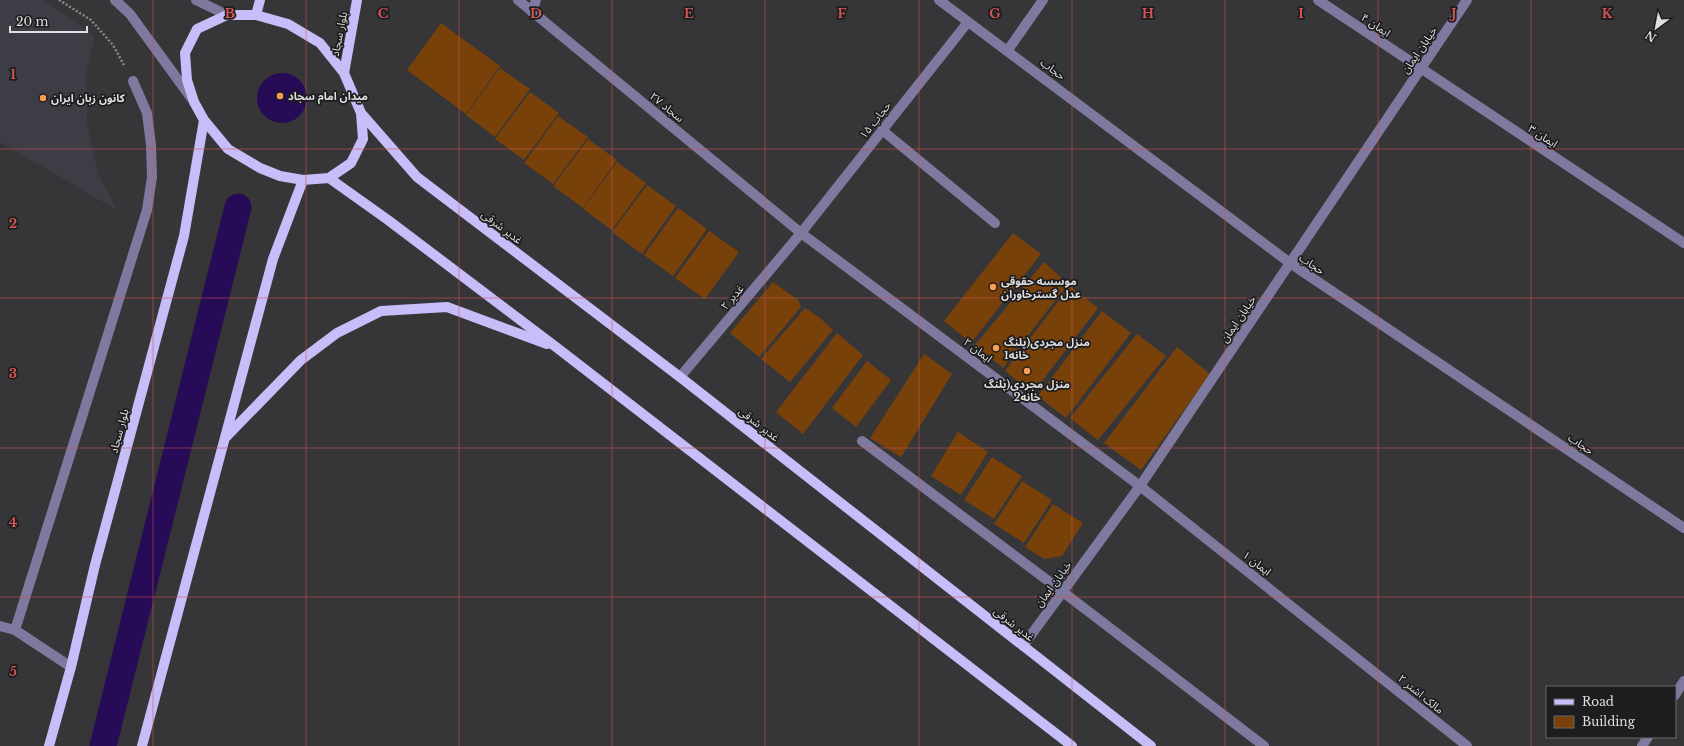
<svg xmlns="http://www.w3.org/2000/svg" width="1684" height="746" viewBox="0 0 1684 746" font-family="'Libre Baskerville','Noto Sans Arabic',serif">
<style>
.built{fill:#3e3d45}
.water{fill:#270b57}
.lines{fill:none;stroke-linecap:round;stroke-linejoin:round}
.canal{stroke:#270b57;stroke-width:27}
.building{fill:#78410a}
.path{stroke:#8a8a8c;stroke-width:2.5;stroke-dasharray:2 2;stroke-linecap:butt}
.minor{stroke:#7e799e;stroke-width:10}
.major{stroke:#c6bdf9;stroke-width:10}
.grid{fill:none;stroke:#d85656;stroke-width:1;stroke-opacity:0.55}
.poi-dot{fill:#fb9e51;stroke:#1d1d1f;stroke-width:1.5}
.labels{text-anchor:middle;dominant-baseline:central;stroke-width:3.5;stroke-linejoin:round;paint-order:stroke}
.street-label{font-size:11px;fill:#dfdfe1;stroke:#1d1d1f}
.poi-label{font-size:11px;font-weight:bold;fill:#dfdfe1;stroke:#1d1d1f;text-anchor:start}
.grid-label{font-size:13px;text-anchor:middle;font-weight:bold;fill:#d85656;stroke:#1d1d1f;stroke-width:3.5;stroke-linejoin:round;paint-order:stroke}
</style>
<rect width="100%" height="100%" fill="#363638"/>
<!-- built -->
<path class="built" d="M0 0H44L95 36 86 74 87 122 98 174 117 210 0 142Z"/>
<!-- water -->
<path class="water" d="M257 98a25 25 0 1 1 50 0a25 25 0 1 1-50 0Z"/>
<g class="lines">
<!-- canal -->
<path class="canal" d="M103 746 238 207"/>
</g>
<!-- building -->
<path class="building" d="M441 23 500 66 466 114 407 70Z
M500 68 530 89 495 137 466 115Z
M530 92 559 113 524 160 495 139Z
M558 116 588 137 553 184 524 163Z
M588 139 617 160 583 208 553 186Z
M617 162 646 183 612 230 583 209Z
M647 185 676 206 642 254 612 232Z
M678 208 707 229 673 276 644 255Z
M709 231 739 252 705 299 675 278Z
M1013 233 1041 254 971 343 944 321Z
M1044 262 1068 284 1003 368 975 345Z
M773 282 798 300 801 307 759 357 730 333Z
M1070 286 1098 308 1033 393 1005 371Z
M805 308 819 317 833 330 790 382 761 359Z
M1102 311 1131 333 1066 418 1038 396Z
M837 333 863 355 803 434 776 412Z
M1137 334 1166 356 1098 440 1070 418Z
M1177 347 1210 374 1141 470 1104 443Z
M924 354 952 374 901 457 870 438Z
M867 361 891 380 856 427 832 408Z
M958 432 988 452 961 495 931 476Z
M992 457 1022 476 994 519 964 500Z
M1022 481 1052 500 1024 543 994 524Z
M1053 504 1083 523 1062 556 1044 559 1025 547Z"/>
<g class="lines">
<!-- path -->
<path class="path" d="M59 0 91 20 113 45 124 65"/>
<!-- minor -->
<path class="minor" d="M115 0 130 14 192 99
M196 0 227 15
M518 0 801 233 1140 486 1467 746
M939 0 1290 263 1684 528
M1318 0 1684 243
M532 12 536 0
M1008 50 1043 0
M882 130 995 223
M680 377 801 233 968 22
M862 441 1063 592 1264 746
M0 626 15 630 71 667
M15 630 147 210 152 177 151 145 147 113 133 81
M1023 646 1140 486 1467 0
M1675 695 1684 681
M1642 746 1648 737"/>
<!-- major -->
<path class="major" d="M227 15H256L288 24 320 43 344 73 361 113 363 139 351 163 329 178 303 180 280 176 260 168 228 149 204 120 194 102 187 80 185 53 197 29Z
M256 15 260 0
M344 73 357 0
M361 113 417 177 680 377 1151 746
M329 178 388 220 556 347 1072 746
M226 437 301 360 337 333 381 311 447 307 547 344
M49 746 71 667 95 565 184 236 204 120
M142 746 273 259 303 180"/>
</g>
<!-- grid -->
<path class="grid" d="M153 0V746M306 0V746M459 0V746M612 0V746M765 0V746M919 0V746M1072 0V746M1225 0V746M1378 0V746M1531 0V746M0 149H1684M0 298H1684M0 448H1684M0 597H1684"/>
<!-- markers -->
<g class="poi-dot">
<circle cx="280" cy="96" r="4"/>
<circle cx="43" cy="98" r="4"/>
<circle cx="993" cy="287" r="4"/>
<circle cx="996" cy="348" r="4"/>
<circle cx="1027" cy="371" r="4"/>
</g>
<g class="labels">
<!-- street labels -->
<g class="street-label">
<text transform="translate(1376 25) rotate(34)">ایمان ۴</text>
<text transform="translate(339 34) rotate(-79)">بلوار سجاد</text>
<text transform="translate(1419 50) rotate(-56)">خیابان ایمان</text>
<text transform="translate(1053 69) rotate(37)">حجاب</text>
<text transform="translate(667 107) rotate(39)">سجاد ۲۷</text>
<text transform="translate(875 120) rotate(-52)">حجاب ۱۵</text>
<text transform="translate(1543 136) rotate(33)">ایمان ۳</text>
<text transform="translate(502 227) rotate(37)">غدیر شرقی</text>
<text transform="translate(1312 264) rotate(34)">حجاب</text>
<text transform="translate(732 297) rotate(-50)">غدیر ۲</text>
<text transform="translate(1238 319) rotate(-56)">خیابان ایمان</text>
<text transform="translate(978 350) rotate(37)">ایمان ۲</text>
<text transform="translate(759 424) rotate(38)">غدیر شرقی</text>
<text transform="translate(119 431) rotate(-75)">بلوار سجاد</text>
<text transform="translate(1581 444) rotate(34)">حجاب</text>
<text transform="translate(1257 563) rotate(38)">ایمان ۱</text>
<text transform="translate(1053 584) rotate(-54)">خیابان ایمان</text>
<text transform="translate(1014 624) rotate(38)">غدیر شرقی</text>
<text transform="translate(1421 694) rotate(39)">مالک اشتر ۲</text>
</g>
<!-- poi labels -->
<g class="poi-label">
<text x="288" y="96">میدان امام سجاد</text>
<text x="51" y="98">کانون زبان ایران</text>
<text x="1001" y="281">موسسه حقوقی<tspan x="1001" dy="13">عدل گسترخاوران</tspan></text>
<text x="1004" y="342">منزل مجردی(پلنگ<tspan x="1004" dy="13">خانه1</tspan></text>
<text x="1027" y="384" text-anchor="middle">منزل مجردی(پلنگ<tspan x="1027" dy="13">خانه2</tspan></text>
</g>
</g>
<g class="grid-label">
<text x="230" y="18">B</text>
<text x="383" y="18">C</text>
<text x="536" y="18">D</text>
<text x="689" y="18">E</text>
<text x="842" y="18">F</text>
<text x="995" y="18">G</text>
<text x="1148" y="18">H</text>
<text x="1301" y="18">I</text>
<text x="1454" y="18">J</text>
<text x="1607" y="18">K</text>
<text x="13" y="79">1</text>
<text x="13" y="228">2</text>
<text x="13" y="378">3</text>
<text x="13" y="527">4</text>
<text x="13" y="676">5</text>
</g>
<!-- legend -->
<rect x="1546" y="686" width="130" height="52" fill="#1d1d1f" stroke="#6b6b6d"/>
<rect x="1554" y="699" width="20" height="6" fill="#c6bdf9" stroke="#6b6b6d"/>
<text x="1582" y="706" font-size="12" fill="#dfdfe1">Road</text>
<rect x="1554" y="716" width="20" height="12" fill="#78410a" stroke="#6b6b6d"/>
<text x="1582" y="726" font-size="12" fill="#dfdfe1">Building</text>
<!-- north arrow -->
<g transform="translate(1656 28) rotate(212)" stroke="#1d1d1f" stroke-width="3" paint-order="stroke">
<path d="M0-3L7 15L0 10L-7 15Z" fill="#dfdfe1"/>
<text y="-6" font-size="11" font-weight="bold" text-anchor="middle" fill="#dfdfe1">N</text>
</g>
<!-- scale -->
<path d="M10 26v6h77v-6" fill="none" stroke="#dfdfe1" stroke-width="2"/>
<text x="16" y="26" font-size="12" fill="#dfdfe1" stroke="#1d1d1f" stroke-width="3" paint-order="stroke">20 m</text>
</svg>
